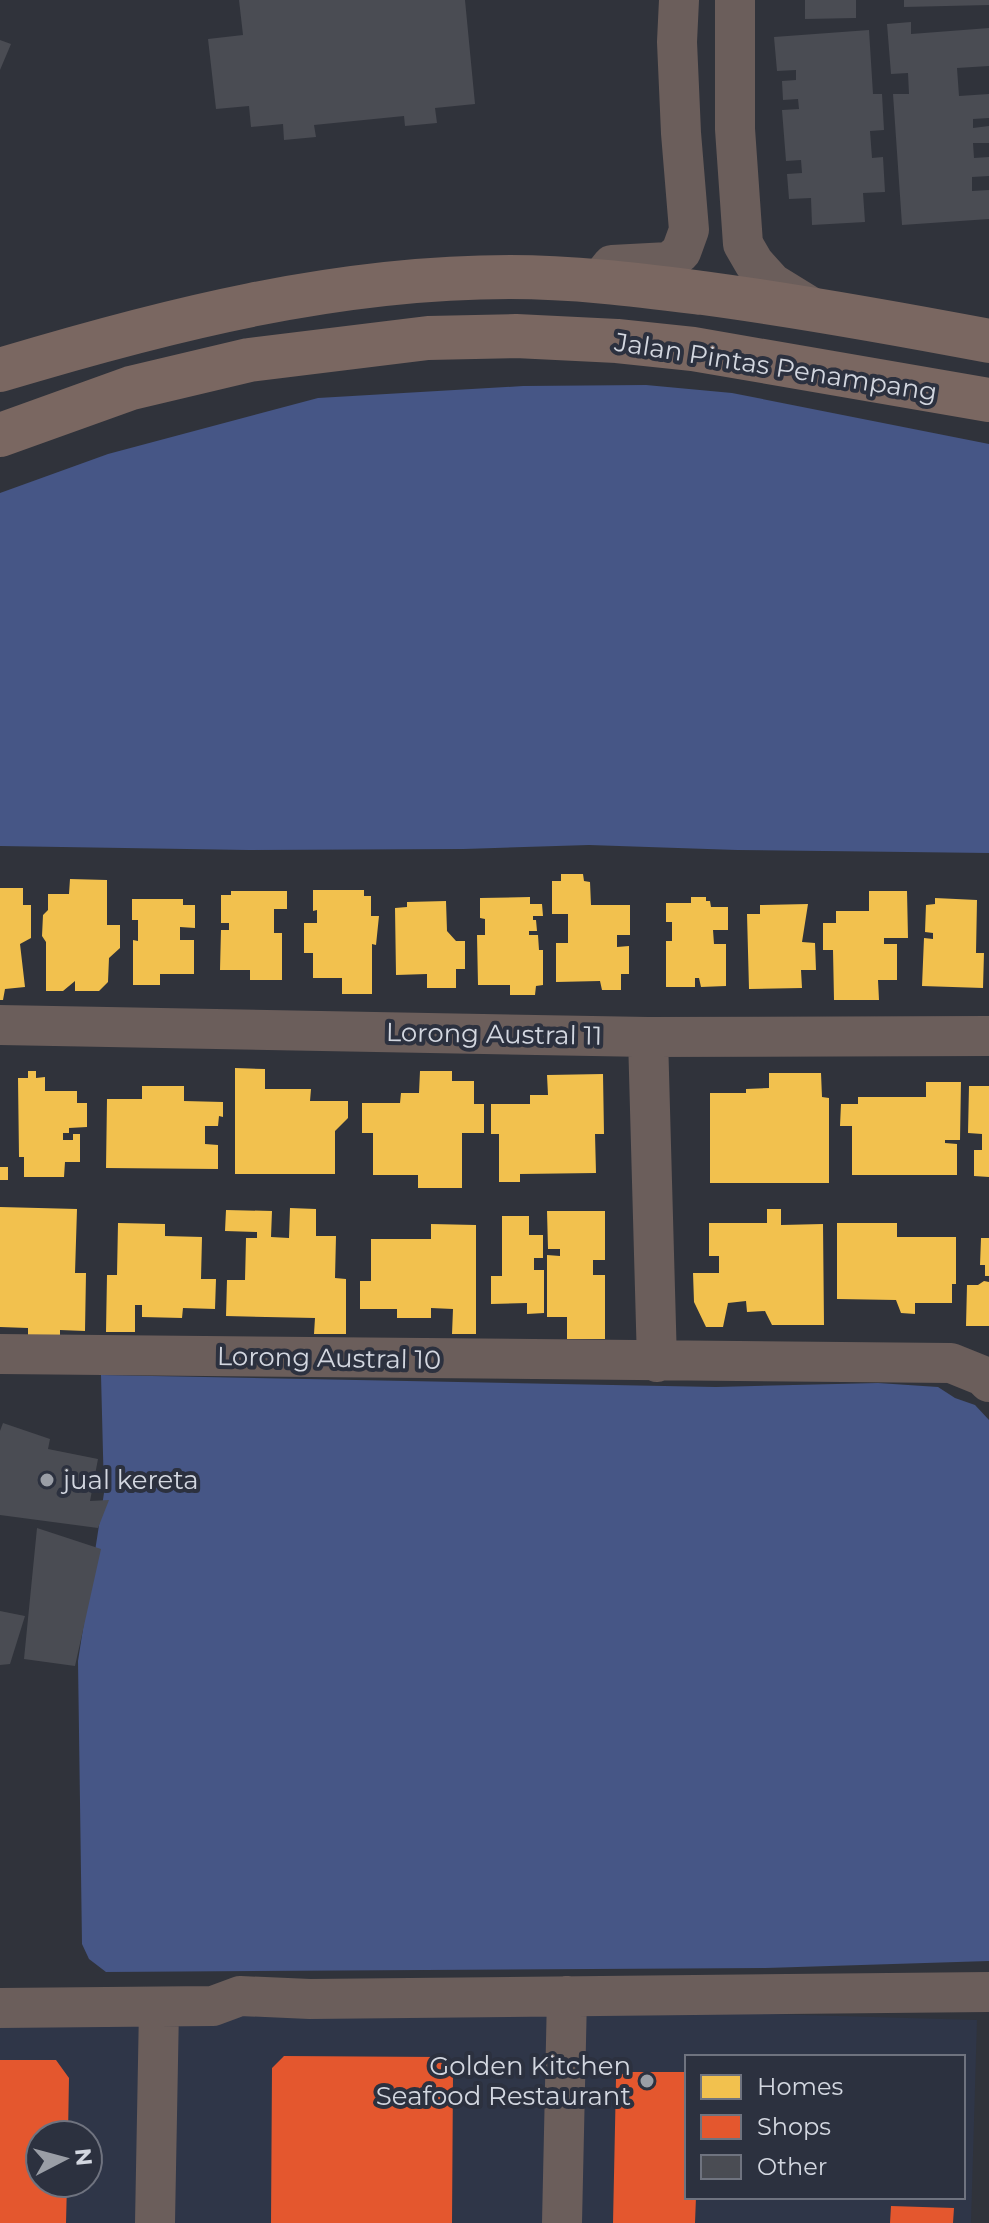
<svg xmlns="http://www.w3.org/2000/svg" width="989" height="2223" viewBox="0 0 989 2223" font-family="Montserrat,sans-serif">
<style>
.built{fill:#2f3648;fill-rule:evenodd}
.forest{fill:#465686}
.homes{fill:#f2c14e}
.shops{fill:#e4572e}
.building{fill:#4a4c53}
.lines{fill:none;stroke-linecap:round;stroke-linejoin:round}
.minor{stroke:#6b5e5b;stroke-width:40}
.major{stroke:#7a6761;stroke-width:44}
.poi-dot{fill:#9a9ea6;stroke:#2c313f;stroke-width:3}
.labels{text-anchor:middle;dominant-baseline:central;stroke-width:8;stroke-linejoin:round;paint-order:stroke}
.street-label{font-size:26px;fill:#d3d7e0;stroke:#2c313f}
.poi-label{font-size:26px;fill:#d3d7e0;stroke:#2c313f;text-anchor:start}
</style>
<rect width="100%" height="100%" fill="#30333b"/>
<!-- built -->
<path class="built" d="M0 1992 977 2020 971 2223H0ZM687 2057H963V2197H687ZM40 2135H88V2183H40Z"/>
<!-- forest -->
<path class="forest" d="M646 385 732 393 989 444V853L737 850 589 845 464 849 248 850 0 846V493L108 454 318 398 523 386Z
M101 1375 716 1387 878 1383 938 1387 955 1398 975 1405 989 1420V1961L766 1968 106 1972 89 1959 82 1944 78 1661 104 1493Z"/>
<!-- homes -->
<path class="homes" d="M561 874H583L584 881 590 882 591 905H630V935H617V947L629 946V974H621V990H602L600 981 556 982V943H568V914H552V881H561Z
M70 879 107 880V925H120V948L109 958 108 982 99 991H75V981L63 991H46V942L42 936 43 915 48 910V894H69Z
M0 888H23V905H31V938L20 944 25 987 5 989 3 1000H0Z
M313 890H364V896H371V916H379L376 945 372 944V994H342V978H313V953H304V923H317V910L313 911Z
M231 891H287V909H274V933H282V980H250V970H220L221 930H229V923H221V895H231Z
M869 891H907L908 938H884V944H897V980H878L879 1000H834L833 950H823V923H836V911H869Z
M530 897V904H542L543 916H533V920H536L537 931H529V935H538L539 950H543V985L536 986 535 995H510V985H478L477 935H485V919L480 918V898Z
M691 897H706V901H710L711 907H728V930H713L714 944H726V986L701 987 699 978H695V987H666V941H672V922H666V903H691Z
M935 898 977 900 976 953H984L983 988 922 986 924 938 933 939V933L925 932 926 905 935 904Z
M132 899H183V905H195V928L180 927V940H194V974H160V985H133V940L138 941V920H132Z
M446 901 447 931 456 941H465V969H456V988H427V974L396 975 395 908 407 907V902Z
M808 904 802 942 815 943 816 970H801L802 988 749 989 747 914H760V905Z
M235 1068 265 1069V1089H311L310 1101H348V1118L335 1131V1174H235Z
M28 1071H36V1078L45 1077V1091H77V1103H87V1127L69 1128V1133H63V1140H73V1134H80V1162H65L64 1177H24V1157H19L18 1078H28Z
M420 1071H452V1081H474V1104H484V1133H462V1188H418V1175H373V1133H362V1103H400L401 1093H419Z
M769 1073H821L822 1097 829 1098V1183H710V1093H746V1089L769 1088Z
M603 1074 604 1134H595L596 1173 520 1174V1182H499V1134H491V1104H530V1095H548L547 1075Z
M926 1082H961L960 1140H945V1143L957 1144V1175H852V1126H840L841 1104H858V1097H926Z
M142 1086H184V1101L223 1102V1117L219 1116 218 1126H205V1144L218 1145V1169L106 1168 107 1099H142Z
M969 1086H989V1177L974 1176V1150H982V1134L968 1133Z
M0 1167H8V1180H0Z
M0 1207 77 1209 75 1273H86L85 1331 60 1330V1338L28 1337V1328L0 1327Z
M290 1208 316 1209V1236H336L335 1278 346 1279V1334H314L315 1318 226 1316 227 1280H245L246 1238H257V1232L225 1231 226 1210 272 1211 271 1237 289 1238Z
M767 1209H781V1225L823 1224 824 1325H772L765 1311 747 1312 746 1301 728 1303 723 1327H706L694 1302 693 1273H719V1256H709V1223H767Z
M547 1211H605V1260H593V1275H605V1339H567V1317H547V1255L560 1256V1249H548Z
M502 1216H529V1235H543V1258H534V1270H544V1313L527 1314V1303L491 1304V1276H502Z
M118 1223 165 1224V1236L202 1237 201 1279H216L215 1309 183 1308 182 1318 142 1317V1305H135V1332H106L107 1275H117Z
M837 1223H897V1237H956V1284H952V1303H915V1314L901 1313 896 1300 837 1299Z
M431 1224 476 1225V1334H452L453 1309 431 1308V1318H397V1309H360V1281H371V1239H431Z
M981 1238H989V1276H985V1265H980Z
M984 1281 989 1282V1326H966L967 1285H978Z"/>
<!-- shops -->
<path class="shops" d="M284 2056 439 2057 453 2074 452 2223H271L272 2068Z
M0 2060H56L69 2078 68 2135H40V2183H67L66 2223H0Z
M625 2072H687V2197H696L695 2223H613L616 2079Z
M891 2206 954 2208 953 2223H890Z"/>
<!-- building -->
<path class="building" d="M239 0H465L475 104 435 108 437 123 405 126 404 116 314 125 316 137 284 140 283 124 251 127 249 106 216 109 208 39 243 35Z
M805 0H856V18L805 19Z
M904 0H989V5L904 7Z
M911 22V34L989 28V66L957 68 959 96 989 94V118L973 119V128L989 126V143H973L974 158 989 157V176L972 177V191L989 190V219L902 225 893 94H909L908 73 891 74 887 24Z
M869 30 873 94H882L884 130 870 131 872 158 883 157 885 192 863 193 865 222 812 225 811 198 789 199 787 174 802 173 801 160 786 161 782 110 799 109 798 99 783 100 782 81 796 80V70L777 71 774 37Z
M0 40 11 44 0 70Z
M3 1423 50 1439 48 1449 98 1459 90 1501 109 1500 98 1528 0 1515V1431Z
M37 1528 101 1549 75 1666 24 1659Z
M0 1611 25 1616 10 1664 0 1665Z"/>
<g class="lines">
<!-- minor -->
<path class="minor" d="M735 0V129L743 244 754 263 772 283 811 307
M600 280 612 265 669 262 681 252 689 230 681 133 677 42 679 0
M0 1025 648 1037 989 1036
M648 1037 657 1362
M0 1354 951 1363 983 1376 989 1382
M0 2008 213 2006 240 1996 310 1999 989 1992
M155 2223 159 2008
M562 2223 567 1996"/>
<!-- major -->
<path class="major" d="M0 370C166 320 336 277 510 277 575 277 638 285 703 293 799 306 894 323 989 341
M0 435 131 388 249 360 428 338 516 336 617 341 693 349 989 400"/>
</g>
<!-- markers -->
<g class="poi-dot">
<circle cx="47" cy="1480" r="8"/>
<circle cx="647" cy="2081" r="8"/>
</g>
<g class="labels">
<!-- street labels -->
<g class="street-label">
<text transform="translate(776 367) rotate(9)">Jalan Pintas Penampang</text>
<text transform="translate(494 1034) rotate(1)">Lorong Austral 11</text>
<text transform="translate(329 1358) rotate(1)">Lorong Austral 10</text>
</g>
<!-- poi labels -->
<g class="poi-label">
<text x="63" y="1480">jual kereta</text>
<text x="631" y="2066" text-anchor="end">Golden Kitchen<tspan x="631" dy="30">Seafood Restaurant</tspan></text>
</g>
</g>
<!-- legend -->
<rect x="685" y="2055" width="280" height="144" fill="#2c313f" stroke="#6f737f" stroke-width="2"/>
<rect x="701" y="2075" width="40" height="24" fill="#f2c14e" stroke="#6f737f" stroke-width="2"/>
<text x="757" y="2095" font-size="24" fill="#d3d7e0">Homes</text>
<rect x="701" y="2115" width="40" height="24" fill="#e4572e" stroke="#6f737f" stroke-width="2"/>
<text x="757" y="2135" font-size="24" fill="#d3d7e0">Shops</text>
<rect x="701" y="2155" width="40" height="24" fill="#4a4c53" stroke="#6f737f" stroke-width="2"/>
<text x="757" y="2175" font-size="24" fill="#d3d7e0">Other</text>
<!-- north arrow -->
<g transform="translate(64 2159) rotate(84)"><circle r="38" fill="#2c313f" stroke="#6f737f" stroke-width="2"/>
<path d="M0-6L14 30L0 20L-14 30Z" fill="#9a9ea6"/>
<text y="-12" font-size="22" font-weight="bold" text-anchor="middle" fill="#d3d7e0">N</text>
</g>
</svg>
